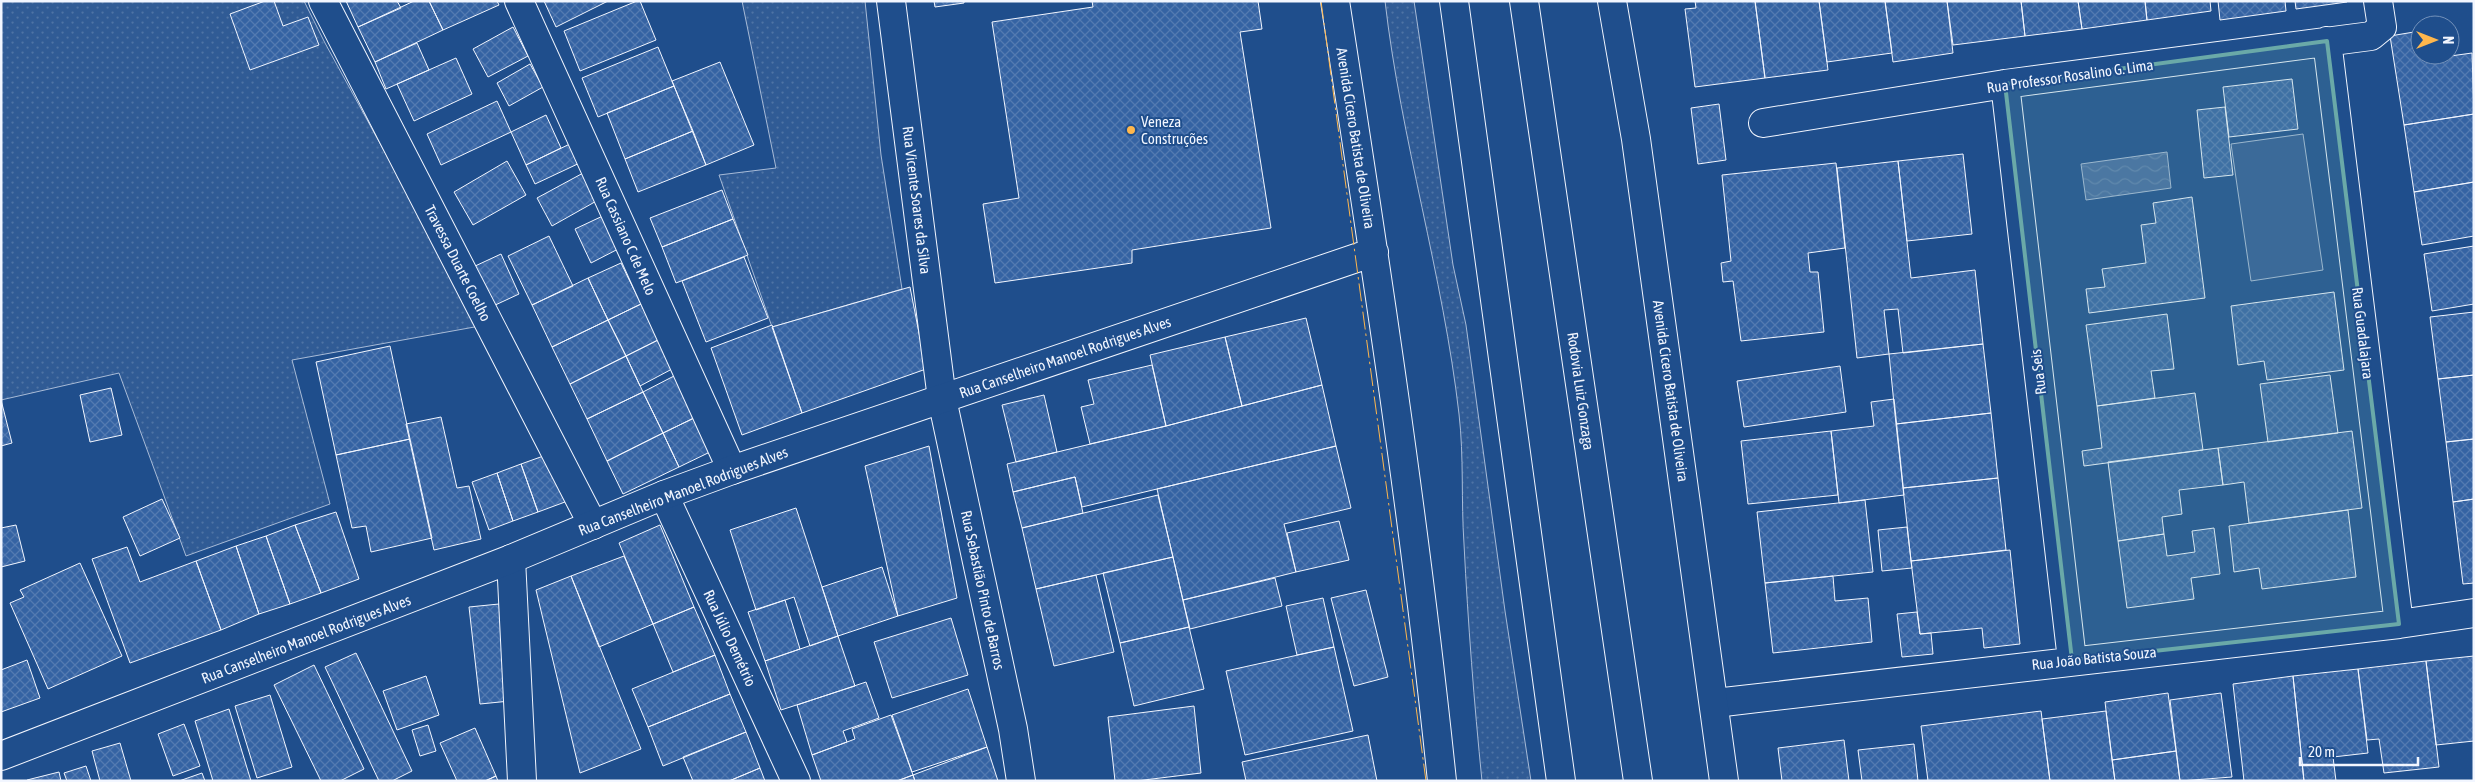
<svg xmlns="http://www.w3.org/2000/svg" width="2475" height="782" viewBox="0 0 2475 782" font-family="'Asap Condensed',sans-serif">
<style>
.grass{fill:url(#grass-dots);stroke:#a8bbd7}
.built{fill:#305b95;stroke:#a8bbd7}
.water{fill:url(#water-waves);stroke:#a8bbd7}
.building{fill:url(#building-cross-hatch);stroke:#f2f6ff}
.lines{fill:none;stroke-linecap:round;stroke-linejoin:round}
.minor-casing{stroke:#f2f6ff;stroke-width:30}
.major-casing{stroke:#f2f6ff;stroke-width:30}
.highway-casing{stroke:#f2f6ff;stroke-width:30}
.minor{stroke:#1f4e8c;stroke-width:28}
.major{stroke:#1f4e8c;stroke-width:28}
.highway{stroke:#1f4e8c;stroke-width:28}
.power{stroke:#ffb74d;stroke-width:1;stroke-dasharray:18 4 2.5 4;stroke-linecap:butt}
.marked{fill:#6aa9a8;fill-opacity:0.2;stroke:#6aa9a8;stroke-width:4;stroke-linejoin:round}
.poi-dot{fill:#ffb74d;stroke:#1f4e8c;stroke-width:2}
.labels{text-anchor:middle;dominant-baseline:central;stroke-width:4;stroke-linejoin:round;paint-order:stroke}
.street-label{font-size:15px;fill:#f2f6ff;stroke:#1f4e8c}
.poi-label{font-size:15px;fill:#f2f6ff;stroke:#1f4e8c;text-anchor:start}
</style>
<defs>
<pattern id="grass-dots" width="8" height="8" patternUnits="userSpaceOnUse" patternTransform="scale(1.25)"><rect width="8" height="8" fill="#305b95"/><path d="M2 2h.1M6 6h.1" fill="none" stroke="#4e73a5" stroke-width="1.8" stroke-linecap="round"/></pattern>
<pattern id="water-waves" width="16" height="10" patternUnits="userSpaceOnUse" patternTransform="scale(1.25)"><rect width="16" height="10" fill="#446ba0"/><path d="M0 5q4-4 8 0t8 0" fill="none" stroke="#5f81ae"/></pattern>
<pattern id="building-cross-hatch" width="8" height="8" patternUnits="userSpaceOnUse" patternTransform="scale(1.25)"><rect width="8" height="8" fill="#3563a3"/><path d="M0 0l8 8M0 8l8-8" fill="none" stroke="#537ab1"/></pattern>
</defs>
<rect width="100%" height="100%" fill="#1f4e8c"/>
<!-- grass -->
<path class="grass" d="M1 1H304L325 43 480 326 292 360 330 504 186 556 119 373 1 400Z
M742 1H865L881 155 902 289 772 327 719 175 776 168Z
M1385 1H1414L1453 265 1466 325 1505 611 1531 781H1482C1474 702 1468 623 1464 544 1461 501 1464 457 1459 414 1443 275 1401 140 1385 1Z"/>
<!-- built -->
<path class="built" d="M2303 134 2323 270 2251 281 2231 144Z"/>
<!-- water -->
<path class="water" d="M2167 152 2171 188 2086 200 2081 164Z"/>
<!-- building -->
<path class="building" d="M265 1H274L283 26 308 17 319 45 250 70 230 14Z
M346 1H397L401 8 358 27Z
M414 1H429L443 30 375 62 358 27Z
M429 1H497L499 5 443 30Z
M544 1H608L556 27Z
M637 1H640L656 40 580 71 564 31Z
M934 1H964V3L935 7Z
M1092 1H1258L1262 29 1240 32 1271 228 1132 250V263L995 283 983 204 1019 198 992 22 1093 7Z
M1695 1H1755L1765 78 1695 87 1685 9 1696 8Z
M1755 1H1819L1828 70 1765 78Z
M1819 1H1885L1892 53 1827 62Z
M1885 1H1947L1953 53 1893 62Z
M1947 1H2021L2025 36 1953 45Z
M2021 1H2078L2082 29 2025 36Z
M2078 1H2145L2147 20 2082 29Z
M2145 1H2210L2211 11 2147 20Z
M2218 1H2285L2286 11 2220 20Z
M2295 1H2347V2L2296 9Z
M513 27 528 56 488 77 473 49Z
M2420 31V55H2436V58L2472 53 2474 114 2404 125 2390 36Z
M417 43 429 70 386 89 375 62Z
M658 47 674 86 598 117 582 78Z
M456 58 472 94 414 121 397 84Z
M720 62 754 145 706 165 672 81Z
M530 64 543 87 509 106 497 83Z
M2292 79 2298 129 2229 137 2223 87Z
M674 86 693 131 625 159 607 113Z
M497 101 511 132 441 165 427 134Z
M1719 104 1726 160 1698 164 1691 108Z
M2225 107 2233 175 2204 178 2197 110Z
M2474 114V182L2414 192 2404 125Z
M546 115 561 148 526 165 511 132Z
M693 131 706 165 638 192 625 159Z
M574 142 584 161 535 184 526 165Z
M1963 154 1972 234 1907 241 1898 161Z
M507 161 526 195 473 225 454 192Z
M1898 161 1911 278 1975 270 1983 344 1903 353 1898 309 1884 310 1889 354 1857 358 1837 168Z
M1836 163 1845 248 1808 253 1810 272H1818L1824 332 1741 341 1733 281 1723 282 1721 263 1731 261 1722 175Z
M585 172 600 199 552 226 537 198Z
M2474 182V236L2422 245 2414 192Z
M722 190 733 219 662 247 650 218Z
M2192 197 2205 298 2089 313 2086 289 2105 287 2102 269 2146 263 2141 225 2156 223 2153 203Z
M607 214 622 247 591 263 575 229Z
M733 219 748 255 676 283 662 247Z
M549 236 573 286 532 305 508 256Z
M2474 246V304L2432 311 2424 254Z
M501 254 519 294 491 307 473 267Z
M744 257 768 318 706 342 682 281Z
M621 263 641 304 608 320 588 278Z
M588 278 608 320 552 347 532 305Z
M910 287 926 369 802 413 772 327Z
M2334 292 2344 370 2267 380 2264 361 2238 365 2231 306Z
M641 304 658 340 626 356 608 320Z
M2474 312V375L2438 379 2430 317Z
M2167 314 2174 369 2151 371 2155 398 2097 406 2086 325Z
M1306 318 1322 385 1242 406 1225 337Z
M608 320 626 356 570 384 552 347Z
M772 325 802 413 742 435 711 348Z
M1225 337 1242 406 1166 426 1150 355Z
M658 340 672 369 640 386 626 356Z
M1983 344 1991 413 1896 424 1889 354Z
M390 346 410 439 336 455 316 362Z
M626 356 643 392 587 419 570 384Z
M1152 365 1166 426 1090 444 1081 407 1094 404 1088 380Z
M1840 366 1846 412 1744 427 1737 381Z
M2330 375 2338 433 2268 442 2260 384Z
M2474 375V439L2446 442 2438 379Z
M674 376 694 418 663 433 643 392Z
M1322 385 1336 446 1082 507 1075 477 1013 492 1007 464 1166 426Z
M111 388 122 435 90 442 80 395Z
M643 392 663 433 607 461 587 419Z
M2195 393 2203 450 2084 466 2082 451 2102 448 2097 406Z
M1044 395 1057 452 1016 462 1002 405Z
M1894 399 1904 495 1839 503 1831 431 1874 426 1871 402Z
M1 400 12 443 1 446Z
M1991 413 1998 478 1903 488 1896 424Z
M441 417 457 488 469 486 481 539 434 550 406 424Z
M694 418 710 452 679 467 663 433Z
M1831 431 1838 495 1748 504 1741 441Z
M2352 431 2362 508 2249 523 2244 482 2223 485 2218 448Z
M663 433 679 467 623 494 607 461Z
M410 439 432 538 371 552 366 526 352 528 336 455Z
M2474 439V499L2453 502 2446 442Z
M929 446 957 598 898 616 865 466Z
M1336 446 1351 508 1284 524 1296 572 1183 600 1157 489Z
M2218 448 2223 485 2179 490 2182 514 2162 517 2164 534 2118 541 2108 462Z
M549 454 565 502 538 512 521 464Z
M521 464 538 512 513 521 497 473Z
M497 473 513 521 489 530 472 482Z
M1075 477 1083 513 1022 528 1013 492Z
M1998 478 2006 550 1911 561 1903 488Z
M1158 495 1173 557 1036 589 1022 528Z
M162 499 180 538 140 556 123 517Z
M2474 499V583L2463 584 2453 502Z
M1865 500 1873 572 1765 583 1757 512Z
M796 508 838 636 810 646 794 597 756 610 730 530Z
M2348 510 2356 577 2262 589 2259 568 2234 572 2229 526Z
M336 512 359 579 321 593 295 525Z
M1339 521 1349 560 1296 572 1287 533Z
M16 525 25 561 1 567V528Z
M295 525 321 593 290 604 266 536Z
M660 525 694 607 653 624 619 543Z
M1907 527 1912 568 1882 571 1878 530Z
M2214 528 2220 574 2191 578 2194 599 2127 608 2118 541 2164 534 2167 556 2195 552 2192 531Z
M266 536 290 604 259 614 236 546Z
M236 546 259 614 221 630 196 561Z
M127 547 140 582 196 561 221 630 130 663 92 559Z
M2010 550 2020 644 1984 648 1982 628 1920 634 1911 561Z
M624 556 653 624 599 647 571 576Z
M1173 557 1189 627 1120 643 1103 573Z
M80 563 122 656 48 689 10 603 24 597 20 590Z
M882 567 898 616 838 636 822 587Z
M1096 575 1114 652 1054 666 1036 589Z
M571 576 641 749 580 773 536 590Z
M1833 576 1835 601 1868 598 1872 642 1773 653 1765 583Z
M1275 578 1282 606 1190 629 1183 600Z
M1366 590 1388 677 1354 686 1331 598Z
M1323 598 1334 647 1297 655 1286 606Z
M785 600 800 649 765 661 748 612Z
M499 604 510 701 480 704 469 607Z
M694 607 715 655 673 672 653 624Z
M1917 612 1920 634 1931 633 1933 654 1902 657 1897 614Z
M951 618 968 675 892 698 874 642Z
M1189 627 1204 689 1134 706 1120 643Z
M838 636 855 686 781 710 765 661Z
M1334 647 1353 731 1245 755 1226 671Z
M356 653 412 771 392 781H379L325 667Z
M715 655 730 694 648 727 632 689Z
M2474 656V741L2436 745 2426 661Z
M27 660 40 698 1 712V670Z
M2426 661 2439 767 2384 773 2379 739 2367 740 2358 669Z
M314 665 364 769 340 781H321L274 685Z
M2358 669 2368 753 2333 757 2336 781H2304L2293 676Z
M426 676 439 715 397 730 383 691Z
M2293 676 2304 781H2244L2233 684Z
M866 682 879 718 843 731 847 742 812 755 797 705Z
M968 689 987 747 912 772 892 715Z
M2168 693 2176 751 2112 760 2105 702Z
M2221 693 2232 777 2180 781 2170 700Z
M730 694 746 732 663 766 648 727Z
M270 695 292 767 257 778 235 706Z
M1194 706 1201 773 1136 781H1115L1108 717Z
M229 709 251 781H213L195 721Z
M2041 711 2050 781H1928L1921 726Z
M2106 711 2115 781H2050L2042 719Z
M891 715 913 775 897 781H821L812 755 855 739 852 729Z
M184 724 200 766 173 776 158 734Z
M428 725 436 751 420 756 412 730Z
M475 728 496 776 485 781H457L440 743Z
M746 732 760 768 729 781H693L683 757Z
M1368 735 1377 781H1246L1242 762Z
M1844 740 1849 781H1782L1778 748Z
M120 743 131 781H100L92 751Z
M1914 744 1918 781H1862L1858 750Z
M987 747 998 781H915L913 775Z
M2176 751 2180 781H2115L2112 760Z
M86 766 91 781H67L64 773Z
M760 768 765 781H729Z
M59 772 61 781H28L27 780Z
M202 773 205 781H179Z
M913 775 915 781H897Z
M496 776 498 781H485Z"/>
<g class="lines">
<!-- minor casing -->
<g class="minor-casing">
<path id="minor" d="M323 1 593 525
M519 1 732 470
M891 1 942 399 1013 729 1021 781
M2327 41 2399 624
M2005 84 2072 660
M1763 123 2005 84 2371 36 2382 27 2378 1
M664 495 796 781
M511 559 522 781
M1715 703 2399 624 2474 613"/>
</g>
<!-- major casing -->
<g class="major-casing">
<path id="major" d="M1335 1C1375 260 1415 520 1442 781
M1612 1 1636 139 1724 781
M1 756 511 559 664 495 732 470 1374 252"/>
</g>
<!-- highway casing -->
<g class="highway-casing">
<path id="highway" d="M1454 1 1561 781
M1524 1 1638 781"/>
</g>
<!-- minor -->
<use href="#minor" class="minor"/>
<!-- major -->
<use href="#major" class="major"/>
<!-- highway -->
<use href="#highway" class="highway"/>
<!-- power -->
<path class="power" d="M1321 1 1426 781"/>
</g>
<!-- marked area -->
<path class="marked" d="M2327 41 2399 624 2072 660 2005 84Z"/>
<!-- markers -->
<circle class="poi-dot" cx="1131" cy="130" r="5"/>
<g class="labels">
<!-- street labels -->
<g class="street-label">
<text transform="translate(2070 76) rotate(-8)">Rua Professor Rosalino G. Lima</text>
<text transform="translate(1356 138) rotate(81)">Avenida Cicero Batista de Oliveira</text>
<text transform="translate(917 200) rotate(83)">Rua Vicente Soares da Silva</text>
<text transform="translate(626 236) rotate(66)">Rua Cassiano C de Melo</text>
<text transform="translate(458 263) rotate(63)">Travessa Duarte Coelho</text>
<text transform="translate(2363 333) rotate(83)">Rua Guadalajara</text>
<text transform="translate(1065 357) rotate(-19)">Rua Canselheiro Manoel Rodrigues Alves</text>
<text transform="translate(2038 372) rotate(-97)">Rua Seis</text>
<text transform="translate(1581 391) rotate(82)">Rodovia Luiz Gonzaga</text>
<text transform="translate(1671 391) rotate(82)">Avenida Cicero Batista de Oliveira</text>
<text transform="translate(683 491) rotate(-21)">Rua Canselheiro Manoel Rodrigues Alves</text>
<text transform="translate(983 590) rotate(78)">Rua Sebastião Pinto de Barros</text>
<text transform="translate(730 638) rotate(65)">Rua Júlio Demétrio</text>
<text transform="translate(306 639) rotate(-21)">Rua Canselheiro Manoel Rodrigues Alves</text>
<text transform="translate(2094 658) rotate(-6)">Rua João Batista Souza</text>
</g>
<!-- poi labels -->
<g class="poi-label">
<text x="1141" y="121">Veneza<tspan x="1141" dy="17">Construções</tspan></text>
</g>
</g>
<!-- border -->
<rect width="2475" height="782" fill="none" stroke="#f2f6ff" stroke-width="5"/>
<!-- north arrow -->
<g transform="translate(2435 40) rotate(90)"><circle r="24" fill="#1f4e8c" stroke="#7391ba"/>
<path d="M0-4L9 19L0 12L-9 19Z" fill="#ffb74d"/>
<text y="-8" font-size="14" font-weight="bold" text-anchor="middle" fill="#f2f6ff">N</text>
</g>
<!-- scale -->
<path d="M2300 757v8h118v-8" fill="none" stroke="#f2f6ff" stroke-width="2.5"/>
<text x="2308" y="757" font-size="15" fill="#f2f6ff" stroke="#1f4e8c" stroke-width="4" paint-order="stroke">20 m</text>
</svg>
